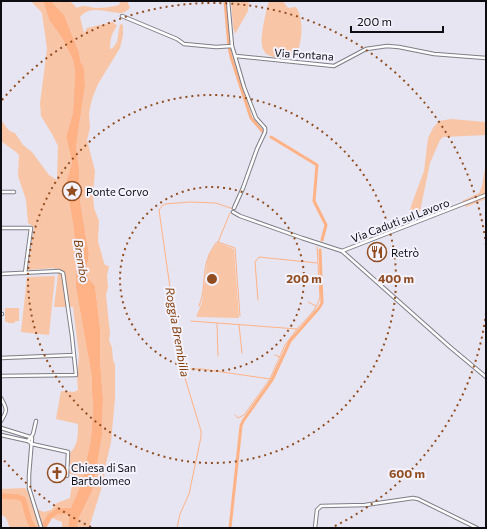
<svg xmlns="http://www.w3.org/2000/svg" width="487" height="529" viewBox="0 0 487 529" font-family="Commissioner,sans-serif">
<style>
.green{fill:#f9c5a7}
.water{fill:#ffb285}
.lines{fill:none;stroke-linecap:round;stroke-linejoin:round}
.stream{stroke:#ffb285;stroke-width:1}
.canal{stroke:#ffb285;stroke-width:3}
.river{stroke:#ffb285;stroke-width:5.5}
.minor-casing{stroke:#7e7e88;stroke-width:4.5}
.minor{stroke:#fff;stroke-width:2.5}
.ring{fill:none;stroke:#914d20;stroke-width:2;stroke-dasharray:2 4}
.labels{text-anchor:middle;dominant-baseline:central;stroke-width:4;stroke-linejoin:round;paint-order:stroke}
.street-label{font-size:11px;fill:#0e0e12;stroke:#f3f2fe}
.poi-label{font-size:11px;fill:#0e0e12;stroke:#f3f2fe;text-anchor:start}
.water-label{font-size:12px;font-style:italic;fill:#833f0a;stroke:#f3f2fe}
.centre{fill:#914d20;stroke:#f3f2fe;stroke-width:2}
.ring-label{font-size:12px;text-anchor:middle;font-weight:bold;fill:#914d20;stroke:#f3f2fe;stroke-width:4;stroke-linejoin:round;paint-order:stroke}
</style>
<rect width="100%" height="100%" fill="#e6e5f1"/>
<!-- green -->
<path class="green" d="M31 1H43L49 20 62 38 73 60 75 73 73 112 66 137 72 162 66 183 74 230 76 288 92 378V392L93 410 91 438 82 482 70 510 68 528H62V522L52 518 45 522 39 528H10L6 518 1 514V489L25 488 33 498 32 503 34 508 44 512 51 510 57 503 70 498 72 484 76 476 69 473 70 453C78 444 78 436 78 424L56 419 61 391 74 392 78 390 77 377 79 355 73 307H54L58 274 54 268 28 270 34 227 28 223 26 200 18 176 19 155 16 152 1 141V119C4 124 8 132 15 133L23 145 32 152 49 175 57 180 58 146 52 134 41 116 40 103 47 49 42 13Z
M51 1H70L77 8C85 4 87 7 96 8 104 8 112 7 119 5L120 1H127L130 8 125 12 121 13C109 13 90 4 80 17L84 33 87 28 113 22 117 26C112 32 110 40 110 48L112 49 117 42 120 24 123 25V35L120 48 98 84 92 99 89 113 90 128 87 140 95 171 93 195 94 208 99 221 98 241 104 263 105 265 109 266 107 276 108 287 106 295 110 334 109 340 112 348 113 360 115 365V399L111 442 105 468 104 480 89 528H77L79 518 93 489 102 436 103 398 100 361V327L95 286 89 279 86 272 89 254 80 201 79 167 76 147 85 86 83 65 81 63 79 52 64 15Z
M231 1H249L248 11 235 34 233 27Z
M269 1H283L288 8 296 7C304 20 302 38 298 51 286 59 279 60 266 54 264 51 262 48 262 45 260 36 266 11 269 1Z
M451 119 486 122V135L443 137 440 140 430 163 419 216 415 217 410 213 411 206 424 171 428 138 433 128 439 121Z
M486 162V199L466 207 462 201 479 193 482 186Z
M219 243 234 249 239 318 196 317 202 302 207 263 209 255 216 244Z
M55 276 49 335 21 332 27 277Z
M5 308H19V321H15V323H8V322H5Z"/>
<!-- water -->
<path class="water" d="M43 1H51L64 15 79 52 81 63 83 65 84 69 85 86 76 147 79 167 80 201 89 254 86 272 89 279 95 286 100 327V361L103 398 102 436 93 489 79 518 77 528H68L70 510 82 482 91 438 93 410 92 392V378L76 288 74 230 66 183 72 162 66 137 73 112 75 73 73 60 62 38 49 20Z"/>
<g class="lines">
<!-- stream -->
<path class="stream" d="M230 213 218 242 235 248 240 316
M258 300 255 262 259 257 317 263
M308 302 316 306
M199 306C208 283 199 266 216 243L218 242
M191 321 297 329 285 345 270 379 244 415 238 418 235 415
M217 324 218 356
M239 325 242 353
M297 329C306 319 317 310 320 297L317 247
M275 355 280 357
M187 369H202L270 379
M177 528 180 514 189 494 201 437V431L181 365 159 210 162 206 165 204 190 202 216 203 233 209"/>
<!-- canal -->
<path class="canal" d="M225 1 229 47 231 57 251 118 263 132
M271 137 317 165 314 201 326 225 322 240
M230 528 241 426 243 421 272 380 290 341 319 308 322 303 320 250"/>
<!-- river -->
<path class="river" d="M1 496 18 497 23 499C27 508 27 521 34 528
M43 528 50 516 58 511H76"/>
<!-- minor casing -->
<g class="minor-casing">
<path id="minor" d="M228 1 232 46 244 87 256 118 265 128V132L257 149 243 188 234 208
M122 16 177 39 184 44 216 47 232 46
M236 56 334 66 366 49 387 46 399 47 434 54 486 58
M1 192H14
M233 212 240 216 302 238 342 251 450 347 486 377
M1 228H31L25 273
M342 251 486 195
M1 274 59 271 63 273 72 336 76 375 1 376
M1 314H2
M1 358 74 355
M1 398C7 409 8 410 1 421
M1 428 30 437 32 438 29 475V488L41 527
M1 435 28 441 32 444 68 452 67 476
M28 441 33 434 36 421
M315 528 317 510 321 506 365 505 413 498 418 499 477 528"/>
</g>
<!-- minor -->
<use href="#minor" class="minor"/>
</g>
<!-- distance rings -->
<g class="ring">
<circle cx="212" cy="279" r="92"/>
<circle cx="212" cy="279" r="184"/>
<path d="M486 313A276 276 0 0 1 333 527M91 527A276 276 0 0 1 2 458M2 100A276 276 0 0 1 486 245"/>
</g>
<!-- icons -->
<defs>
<g id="sight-ring" transform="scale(1)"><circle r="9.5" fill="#f3f2fe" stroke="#914d20" stroke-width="1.5"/><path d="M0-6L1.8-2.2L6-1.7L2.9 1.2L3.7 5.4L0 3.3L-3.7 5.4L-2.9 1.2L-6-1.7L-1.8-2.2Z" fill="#914d20"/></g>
<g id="restaurant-ring" transform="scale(1)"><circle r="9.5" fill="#f3f2fe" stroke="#914d20" stroke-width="1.5"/><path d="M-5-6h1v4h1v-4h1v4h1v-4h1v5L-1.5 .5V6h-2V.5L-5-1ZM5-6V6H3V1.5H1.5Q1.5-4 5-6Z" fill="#914d20"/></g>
<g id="church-ring" transform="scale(1)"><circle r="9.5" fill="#f3f2fe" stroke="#914d20" stroke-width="1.5"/><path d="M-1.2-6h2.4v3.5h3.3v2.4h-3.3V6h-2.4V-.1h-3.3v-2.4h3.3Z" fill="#914d20"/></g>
</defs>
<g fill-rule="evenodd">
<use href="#sight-ring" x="72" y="191"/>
<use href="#restaurant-ring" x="377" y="252"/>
<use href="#church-ring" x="57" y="473"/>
</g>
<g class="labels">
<!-- street labels -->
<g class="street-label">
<text transform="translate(304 54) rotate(4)">Via Fontana</text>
<text transform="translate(400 220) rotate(-21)">Via Caduti sul Lavoro</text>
</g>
<!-- poi labels -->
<g class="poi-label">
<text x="86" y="191">Ponte Corvo</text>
<text x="391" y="252">Retrò</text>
<text x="71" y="467">Chiesa di San<tspan x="71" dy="13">Bartolomeo</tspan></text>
</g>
<!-- water labels -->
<g class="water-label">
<text transform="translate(82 261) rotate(81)">Brembo</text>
<text transform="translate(178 332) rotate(80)">Roggia Brembilla</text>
</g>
</g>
<circle cx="212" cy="279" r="6" class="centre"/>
<g class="ring-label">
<text x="304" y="283">200 m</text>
<text x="396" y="283">400 m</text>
<text x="407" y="478">600 m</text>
</g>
<!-- border -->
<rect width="487" height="529" fill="none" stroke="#0e0e12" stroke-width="4"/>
<!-- scale -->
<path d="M351 26v6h92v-6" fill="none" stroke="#0e0e12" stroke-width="2"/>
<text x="357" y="26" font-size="12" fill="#0e0e12" stroke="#f3f2fe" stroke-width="3" paint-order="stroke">200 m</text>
</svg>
